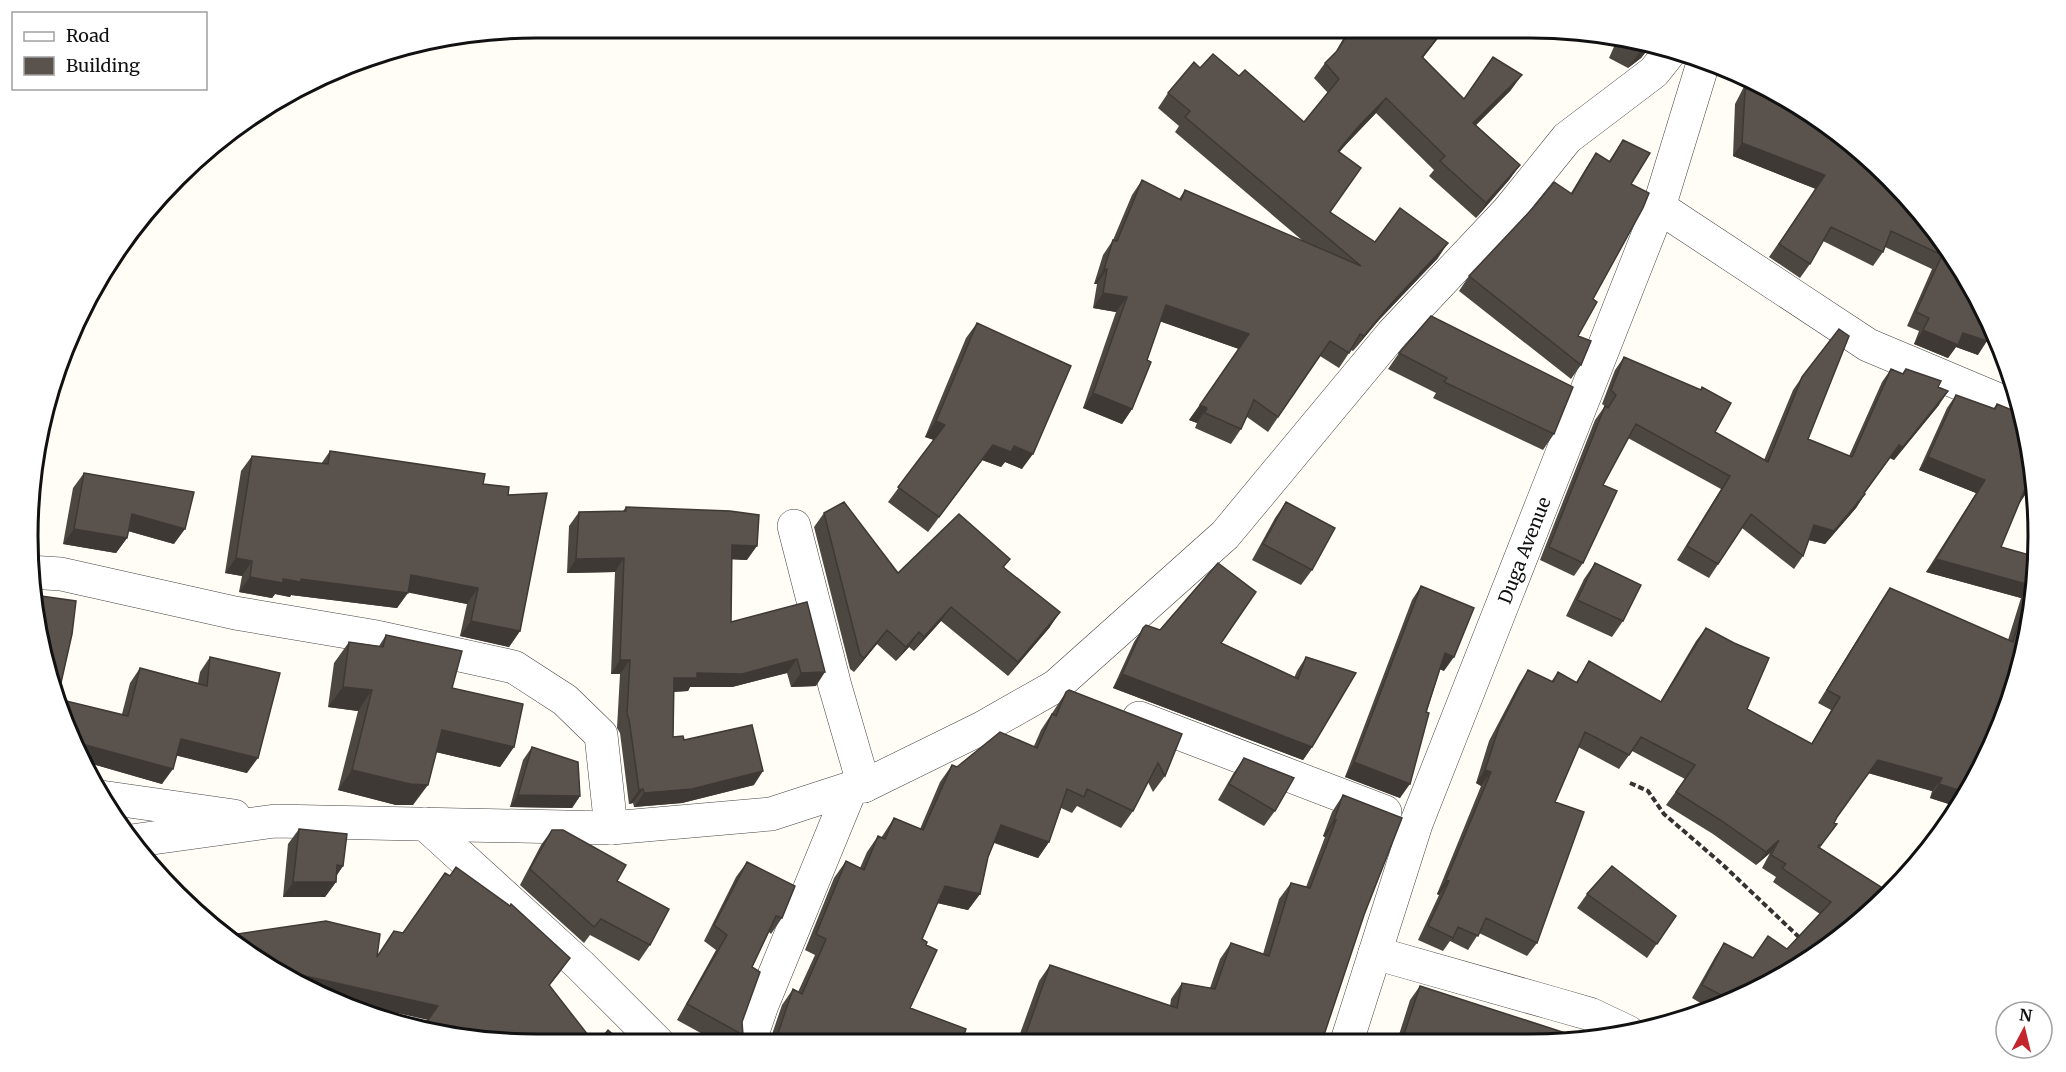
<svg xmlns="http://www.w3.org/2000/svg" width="2066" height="1072" viewBox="0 0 2066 1072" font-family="Merriweather,serif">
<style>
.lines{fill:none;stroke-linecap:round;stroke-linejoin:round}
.minor-casing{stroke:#444;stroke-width:34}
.path{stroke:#333;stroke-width:4;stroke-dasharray:6 3;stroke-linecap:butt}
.minor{stroke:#fff;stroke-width:33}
.wall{fill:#4d4742}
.shaded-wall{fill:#3f3936}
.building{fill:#5a524d;stroke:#3f3936;stroke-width:1.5}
.labels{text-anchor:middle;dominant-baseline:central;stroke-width:6;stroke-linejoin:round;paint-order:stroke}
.street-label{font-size:18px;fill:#111;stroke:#fff}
.rim{fill:none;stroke:#111;stroke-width:3}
</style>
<rect width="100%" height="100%" fill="#fffdf5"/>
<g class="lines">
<!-- minor casing -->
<g class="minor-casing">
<g id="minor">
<path d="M1659 207 1868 345 2020 409"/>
<path d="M794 526 835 686 864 786"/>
<path d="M29 572 61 574 235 613 377 637 514 667 565 700 601 735 611 828"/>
<path d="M1139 718 1385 812"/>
<path d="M101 797 234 816"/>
<path d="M425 824 580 965 658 1043"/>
<path d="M131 841 275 821 611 828 771 814 851 788 864 786 982 728 1056 686 1225 535 1392 334 1508 211 1567 138 1654 72 1673 48"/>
<path d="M1375 953 1555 1004 1590 1014 1628 1032"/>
<path id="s1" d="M1347 1041 1416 824 1659 207 1704 60"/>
<path d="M749 1043 762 1005 851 788"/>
</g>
</g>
<!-- path -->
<path class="path" d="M1630 783 1648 791 1664 814 1722 864 1802 940"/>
<!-- minor -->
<use href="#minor" class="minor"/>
</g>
<!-- wall -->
<path class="wall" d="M1326 28H1446L1423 57 1464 99 1511 90 1476 125 1520 165 1509 180 1476 218 1429 176 1434 170 1376 113 1339 152 1330 212 1375 242 1438 258 1378 321 1353 351 1351 350 1339 368 1320 356 1268 432 1247 417 1241 429 1231 444 1195 428 1197 423 1189 420 1239 349 1160 321 1147 360 1132 409 1122 424 1083 408 1116 312 1093 308 1097 284H1094L1103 255 1113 240 1132 195 1142 180 1179 199 1185 190 1303 241 1175 132 1179 126 1158 108 1168 93 1200 68 1239 76 1304 122 1328 93 1314 78 1325 63 1334 55 1343 39Z
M1610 36 1653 43 1641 58 1628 68 1609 58 1617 40Z
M1749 77 1755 80 1971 282 1978 355 1956 347 1948 358 1914 344 1919 331 1907 326 1932 269 1885 247 1883 252 1873 266 1823 241 1810 264 1800 278 1769 257 1816 189 1733 156 1735 104Z
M1623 140 1631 184 1593 299 1578 336 1581 365 1571 379 1459 291 1469 276 1571 193 1586 168 1596 153 1609 161Z
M977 323 1022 469 1005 462 1001 467 982 460 928 532 888 502 934 440 925 437 966 338Z
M1399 353 1554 434 1543 450 1433 398 1436 393 1388 369Z
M1624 357 1715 432 1764 460 1793 390 1802 377 1808 439 1849 456 1882 382 1891 369 1902 374 1906 369 1938 387 1939 405 1894 460 1890 458 1864 494H1865L1856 508 1825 544 1809 540 1803 556 1794 569 1742 528 1709 578 1677 560 1721 489 1628 438 1603 485 1583 563 1574 576 1540 560 1595 420 1605 406 1602 404 1615 370Z
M1956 395 1993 409 1997 404 2029 489 2019 504 2001 547 2037 557 1986 761 1953 811 1955 806 1930 798 1932 791 1868 773 1837 817 1820 848 1889 892 1813 959 1724 1006 1712 1010 1692 998 1715 957 1724 943 1753 958 1787 949 1820 914 1773 882 1776 877 1762 868 1770 853 1756 865 1713 834 1666 805 1685 779 1632 751 1619 769 1578 747 1555 802 1537 943 1527 956 1479 933 1468 950 1450 941 1443 951 1418 940 1439 895 1437 894 1481 786 1476 783 1489 741 1519 684 1528 670 1551 682 1558 672 1576 682 1589 661 1660 702 1696 641 1706 628 1747 709 1811 744 1831 710 1818 703 1881 601 1890 588 2008 640 2021 598 1926 572 1976 493 1919 470 1947 408Z
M330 451 483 484 508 495 520 631 509 647 460 636 467 604 408 592 397 608 291 595 290 597 275 594 272 598 239 592 242 576 225 573 241 471 252 456 321 464Z
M84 473 174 544 128 531 127 538 116 553 63 544 73 488Z
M1286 502 1312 570 1301 585 1252 560 1275 518Z
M626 507 747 560 732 559 731 622 807 602 816 686 791 687 787 673 732 687H690L688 691 674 692 673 737 684 740 754 785 682 803 634 807 633 803 629 804 620 733 617 728 620 674H611L615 572 567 573 569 526 579 512 623 511Z
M824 513 898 573 1010 559 1004 567 1050 627 1008 676 941 621 914 651 909 647 896 661 877 644 854 672 850 669 814 527Z
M1595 563 1623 621 1612 637 1566 616 1584 579Z
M1421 586 1444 671 1440 669 1400 798 1345 777 1412 600Z
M1143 628 1160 630 1221 643 1294 678 1297 671 1306 657 1312 747 1303 760 1113 688 1134 642Z
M386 635 452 688 514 747 500 767 436 752 413 805H396L338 790 358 711 328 707 334 663 349 642 379 646Z
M210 657 247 773 176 755 162 784 82 761 66 731 122 714 130 683 140 668 198 683 200 672Z
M1066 692 1182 734 1165 776 1153 792 1148 782 1133 811 1121 828 1077 806 1072 813 1061 808 1049 842 1038 858 994 843 988 857 980 894 968 910 937 903 922 939 926 945 937 950 769 1043 782 1005 793 989 798 992 815 955 805 950 834 878 846 861 860 868 867 852 878 836 881 838 894 818 920 829 940 782 952 765 957 767 1034 746 1041 730Z
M532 747 580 796 572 808 510 807 523 760Z
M1244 758 1275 811 1264 826 1218 800 1233 774Z
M1343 795 1364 915 1322 1041 1017 1042 1039 981 1050 965 1170 1006 1171 999 1182 983 1210 988 1220 959 1231 943 1263 954 1279 899 1291 883 1306 887 1325 837 1323 836 1332 812Z
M299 829 343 866 336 876V882L325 897H283L288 844Z
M552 830 617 881 650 945 639 961 590 935 584 943 520 885 541 845Z
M747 862 782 918 771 934 769 932 752 967 742 1022 743 1035 737 1043H719L677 1020 716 950 704 941 736 877Z
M1587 894 1676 916 1647 958 1577 908Z
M1420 986 1590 1041H1397L1410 1000Z"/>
<!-- shaded-wall -->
<path class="shaded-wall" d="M1445 28H1446L1412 72 1422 57Z
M1651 43H1653L1641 58 1628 68 1641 50Z
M1522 75 1511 90 1463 138 1473 123Z
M1386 98 1376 113 1347 143 1328 166 1338 151 1357 128Z
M1742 143 1825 175 1816 189 1733 156Z
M1520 165 1509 180 1476 218 1486 203Z
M1448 243 1438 258 1378 321 1353 351 1364 336 1389 306Z
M1104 269H1107L1097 284H1094Z
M1103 293 1127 297 1116 312 1093 308Z
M1166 305 1249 334 1239 349 1156 320Z
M1923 330 1963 333 1987 341 1978 355 1956 347 1948 358 1914 344Z
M1948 391 1939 405 1894 460 1890 458 1899 445Z
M1093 393 1132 409 1122 424 1083 408Z
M1200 405 1207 408 1197 423 1189 420Z
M936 421 945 425 934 440 925 437Z
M993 445 1014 446 1033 454 1022 469 1005 462 1001 467 982 460 928 532Z
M1928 457 1985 480 1976 493 1919 470Z
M2034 474 2035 475V492L2025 488Z
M2025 489 2028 490 2019 504Z
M1865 494 1856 508 1825 544 1804 539 1814 525Z
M132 514 185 529 174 544 121 529Z
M74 529 127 538 116 553 63 544Z
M732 545 757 546 747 560 722 559Z
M236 558 252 561 242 576 225 573Z
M624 558 615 572 567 573 576 559Z
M1936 559 2030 585 2021 598 1926 572Z
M411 575 478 588 467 604 400 591Z
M250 577 301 579 408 593 397 608 291 595 290 597 275 594 272 598 239 592Z
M951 607 941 621 914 651 924 637Z
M1060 612 1050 627 1008 676 1018 662Z
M471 621 520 631 509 647 460 636Z
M887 630 877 644 854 672 864 658Z
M919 632 909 647 896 661 906 647Z
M1445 653 1454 657 1444 671 1435 667Z
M797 659 787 673 732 687H690L688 691 665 692 674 678 697 673Z
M620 660H630L620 674H611Z
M825 672 816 686 791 687 801 673Z
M1122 674 1312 747 1303 760 1113 688Z
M343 687 372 690 358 711 328 707Z
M442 730 514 747 500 767 427 750Z
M70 739 83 742 77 751Z
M181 739 258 758 247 773 170 754Z
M82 744 173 769 162 784 82 761 77 752Z
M1878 760 1942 778 1932 791 1868 773Z
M1354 762 1410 784 1400 798 1345 777Z
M352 770 428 785 413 805H396L338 790Z
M1485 770 1491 772 1481 786 1476 783Z
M763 771 754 785 682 803 634 807 644 793Z
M1939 784 1965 792 1955 806 1930 798Z
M643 789 633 803 629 804 639 790Z
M518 795 580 796 572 808 510 807Z
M1334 820H1336L1325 837 1323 836Z
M1001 825 1049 842 1038 858 990 841Z
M1779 840 1770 853 1756 865 1766 852Z
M337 865 343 866 333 881Z
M1446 880 1449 881 1439 895 1437 894Z
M293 882H336L325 897H283Z
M945 886 980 894 968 910 933 902Z
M570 958 560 972 539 999 549 985Z
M279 970 438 1006 428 1020 317 995 311 992Z
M1065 1034 1089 1042H1060Z
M1403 1037 1412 1040 1411 1041H1400Z"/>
<!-- building -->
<path class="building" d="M1351 28H1445L1422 57 1464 99 1493 57 1522 75 1473 123 1520 165 1486 203 1440 161 1445 156 1386 98 1357 128 1338 151 1361 168 1330 212 1375 242 1400 208 1448 243 1389 306 1364 336 1360 334 1349 353 1330 341 1278 417 1254 400 1241 429 1205 413 1207 408 1200 405 1249 334 1166 305 1147 360 1151 362 1132 409 1093 393 1127 297 1103 293 1107 269H1104L1113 240 1117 241 1142 180 1181 200 1185 190 1361 266 1185 117 1190 111 1168 93 1194 62 1200 68 1213 54 1239 76 1245 70 1304 122 1339 79 1325 63 1337 51Z
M1622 38 1651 43 1641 50 1621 39Z
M1751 78 1755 80 1840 132 1913 201 1971 282 1992 329 1987 341 1963 333 1958 345 1923 330 1929 318 1916 312 1942 255 1891 231 1883 252 1831 227 1810 264 1779 244 1825 175 1742 143 1745 91Z
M1623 140 1650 153 1631 184 1649 193 1643 208 1593 299 1597 302 1578 336 1591 341 1581 365 1469 276 1532 209 1554 182 1572 194 1596 153 1610 162Z
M1431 316 1573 387 1554 434 1444 382 1447 378 1399 353Z
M977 323 1071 366 1033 454 1014 446 1011 452 993 445 939 517 898 487 945 425 936 421Z
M1839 329 1849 336 1808 439 1852 457 1891 369 1903 374 1906 369 1941 381 1938 387 1948 391 1903 447 1899 445 1864 493 1865 494 1834 531 1814 525 1803 556 1751 514 1718 564 1687 546 1730 476 1636 424 1603 485 1617 491 1583 563 1549 547 1605 406 1608 408 1616 395 1611 390 1624 357 1701 390 1702 387 1731 403 1715 432 1768 462 1802 377Z
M1956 395 1995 409 1997 404 2022 414 2035 470V475L2034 474 2028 490 2025 489 2001 547 2037 557 2038 570 2022 668 1986 761 1963 796 1965 792 1939 784 1942 778 1878 760 1837 817 1834 823 1837 824 1821 845H1819L1818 847 1889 892 1813 959 1731 1003 1719 994 1702 985 1724 943 1753 958 1768 936 1787 949 1831 902 1782 868 1786 864 1771 855 1779 840 1766 852 1722 821 1676 792 1695 765 1641 737 1629 755 1585 732 1555 802 1584 812 1537 943 1486 918 1478 936 1458 927 1453 938 1428 926 1449 881 1446 880 1491 772 1485 770 1499 727 1528 670 1553 682 1558 672 1577 683 1589 661 1661 702 1706 628 1734 643 1769 658 1747 709 1812 744 1840 697 1827 690 1890 588 2013 642 2030 585 1936 559 1985 480 1928 457Z
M330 451 485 474 483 484 509 487 508 495 547 493 520 631 471 621 478 588 411 575 408 593 301 579V582L283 579V583L250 577 252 561 236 558 252 456 328 464Z
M84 473 194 492 185 529 132 514 127 538 74 529Z
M844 502 898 573 959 514 1010 559 1003 567 1060 612 1018 662 951 607 924 637 919 632 906 647 887 630 864 658 860 655 824 513Z
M1286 502 1335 528 1312 570 1263 544Z
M626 507 730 511 759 515 757 546 732 545 731 622 807 602 825 672 801 673 797 659 742 674 697 673V678H674L673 737 683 736 684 740 752 725 763 771 692 789 644 793 643 789 639 790 629 719 627 714 630 660H620L624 558 576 559 579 512 626 511Z
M1218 563 1256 592 1221 643 1298 679 1306 657 1356 673 1312 747 1122 674 1143 628 1146 625 1160 630Z
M1595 563 1641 585 1623 621 1577 600Z
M1421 586 1474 608 1454 657 1445 653 1426 712 1429 713 1410 784 1354 762Z
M34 595 76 601 72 634 58 696Z
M386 635 462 651 452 688 523 704 514 747 442 730 428 785 410 784 352 770 372 690 343 687 349 642 383 647Z
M210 657 280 673 258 758 181 739 173 769 82 744 83 742 70 739 66 731 58 699 128 716 140 668 207 686Z
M1069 690 1182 734 1165 776 1158 763 1133 811 1087 789 1084 797 1067 789 1049 842 1001 825 988 857 980 894 945 886 922 939 927 942 926 945 937 950 910 1008 966 1029 961 1043H768L772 1041 778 1033 793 989 802 994 826 939 816 934 846 861 864 870 878 836 885 839 894 818 923 830 952 765 957 767 1000 732 1037 748 1052 714 1056 716 1066 692Z
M532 747 578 762 580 796 518 795Z
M1244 758 1294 778 1275 811 1229 784Z
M1343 795 1402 818 1364 915 1322 1041 1089 1042 1065 1034 1063 1042H1023L1050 965 1177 1008 1182 983 1215 989 1231 943 1269 956 1291 883 1310 888 1336 820H1334Z
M299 829 347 834 343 866 337 865 336 882H293Z
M552 830H563L626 865 617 881 669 909 650 945 601 919 594 927 530 869Z
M747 862 795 886 782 918 776 916 752 967 760 972 742 1022 743 1035 687 1004 727 935 714 925Z
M1612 866 1676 916 1657 944 1587 894Z
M456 867 510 906 511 904 570 958 549 985 595 1044H503L421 1030 438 1006 279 970 231 935 326 921 380 934 377 957 394 931 403 933 445 873 450 876Z
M1420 986 1590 1041H1412V1040L1403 1037Z
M608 1030 623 1044H597Z"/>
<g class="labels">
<!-- street labels -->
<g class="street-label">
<text stroke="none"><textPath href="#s1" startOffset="522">Duga Avenue</textPath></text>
</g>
</g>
<!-- crop -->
<path d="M0 0H2066V1072H0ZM536 38H1530A498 498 0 0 1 2028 536V536A498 498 0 0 1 1530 1034H536A498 498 0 0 1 38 536V536A498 498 0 0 1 536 38Z" fill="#fff" fill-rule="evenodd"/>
<path class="rim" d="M536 38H1530A498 498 0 0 1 2028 536V536A498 498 0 0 1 1530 1034H536A498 498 0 0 1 38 536V536A498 498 0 0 1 536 38Z"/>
<!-- legend -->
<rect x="12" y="12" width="195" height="78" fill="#ffffff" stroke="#a0a0a0" stroke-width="1.5"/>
<rect x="24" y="32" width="30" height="9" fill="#ffffff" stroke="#a0a0a0" stroke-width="1.5"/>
<text x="66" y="42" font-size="18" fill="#111111">Road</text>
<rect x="24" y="57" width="30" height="18" fill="#5a524d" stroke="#a0a0a0" stroke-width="1.5"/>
<text x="66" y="72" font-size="18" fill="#111111">Building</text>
<!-- north arrow -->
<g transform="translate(2024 1030) rotate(7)"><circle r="28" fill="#ffffff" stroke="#a0a0a0" stroke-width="1.5"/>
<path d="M0-4.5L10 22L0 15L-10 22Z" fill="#c4262e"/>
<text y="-9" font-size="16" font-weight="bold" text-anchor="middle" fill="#111111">N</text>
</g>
</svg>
